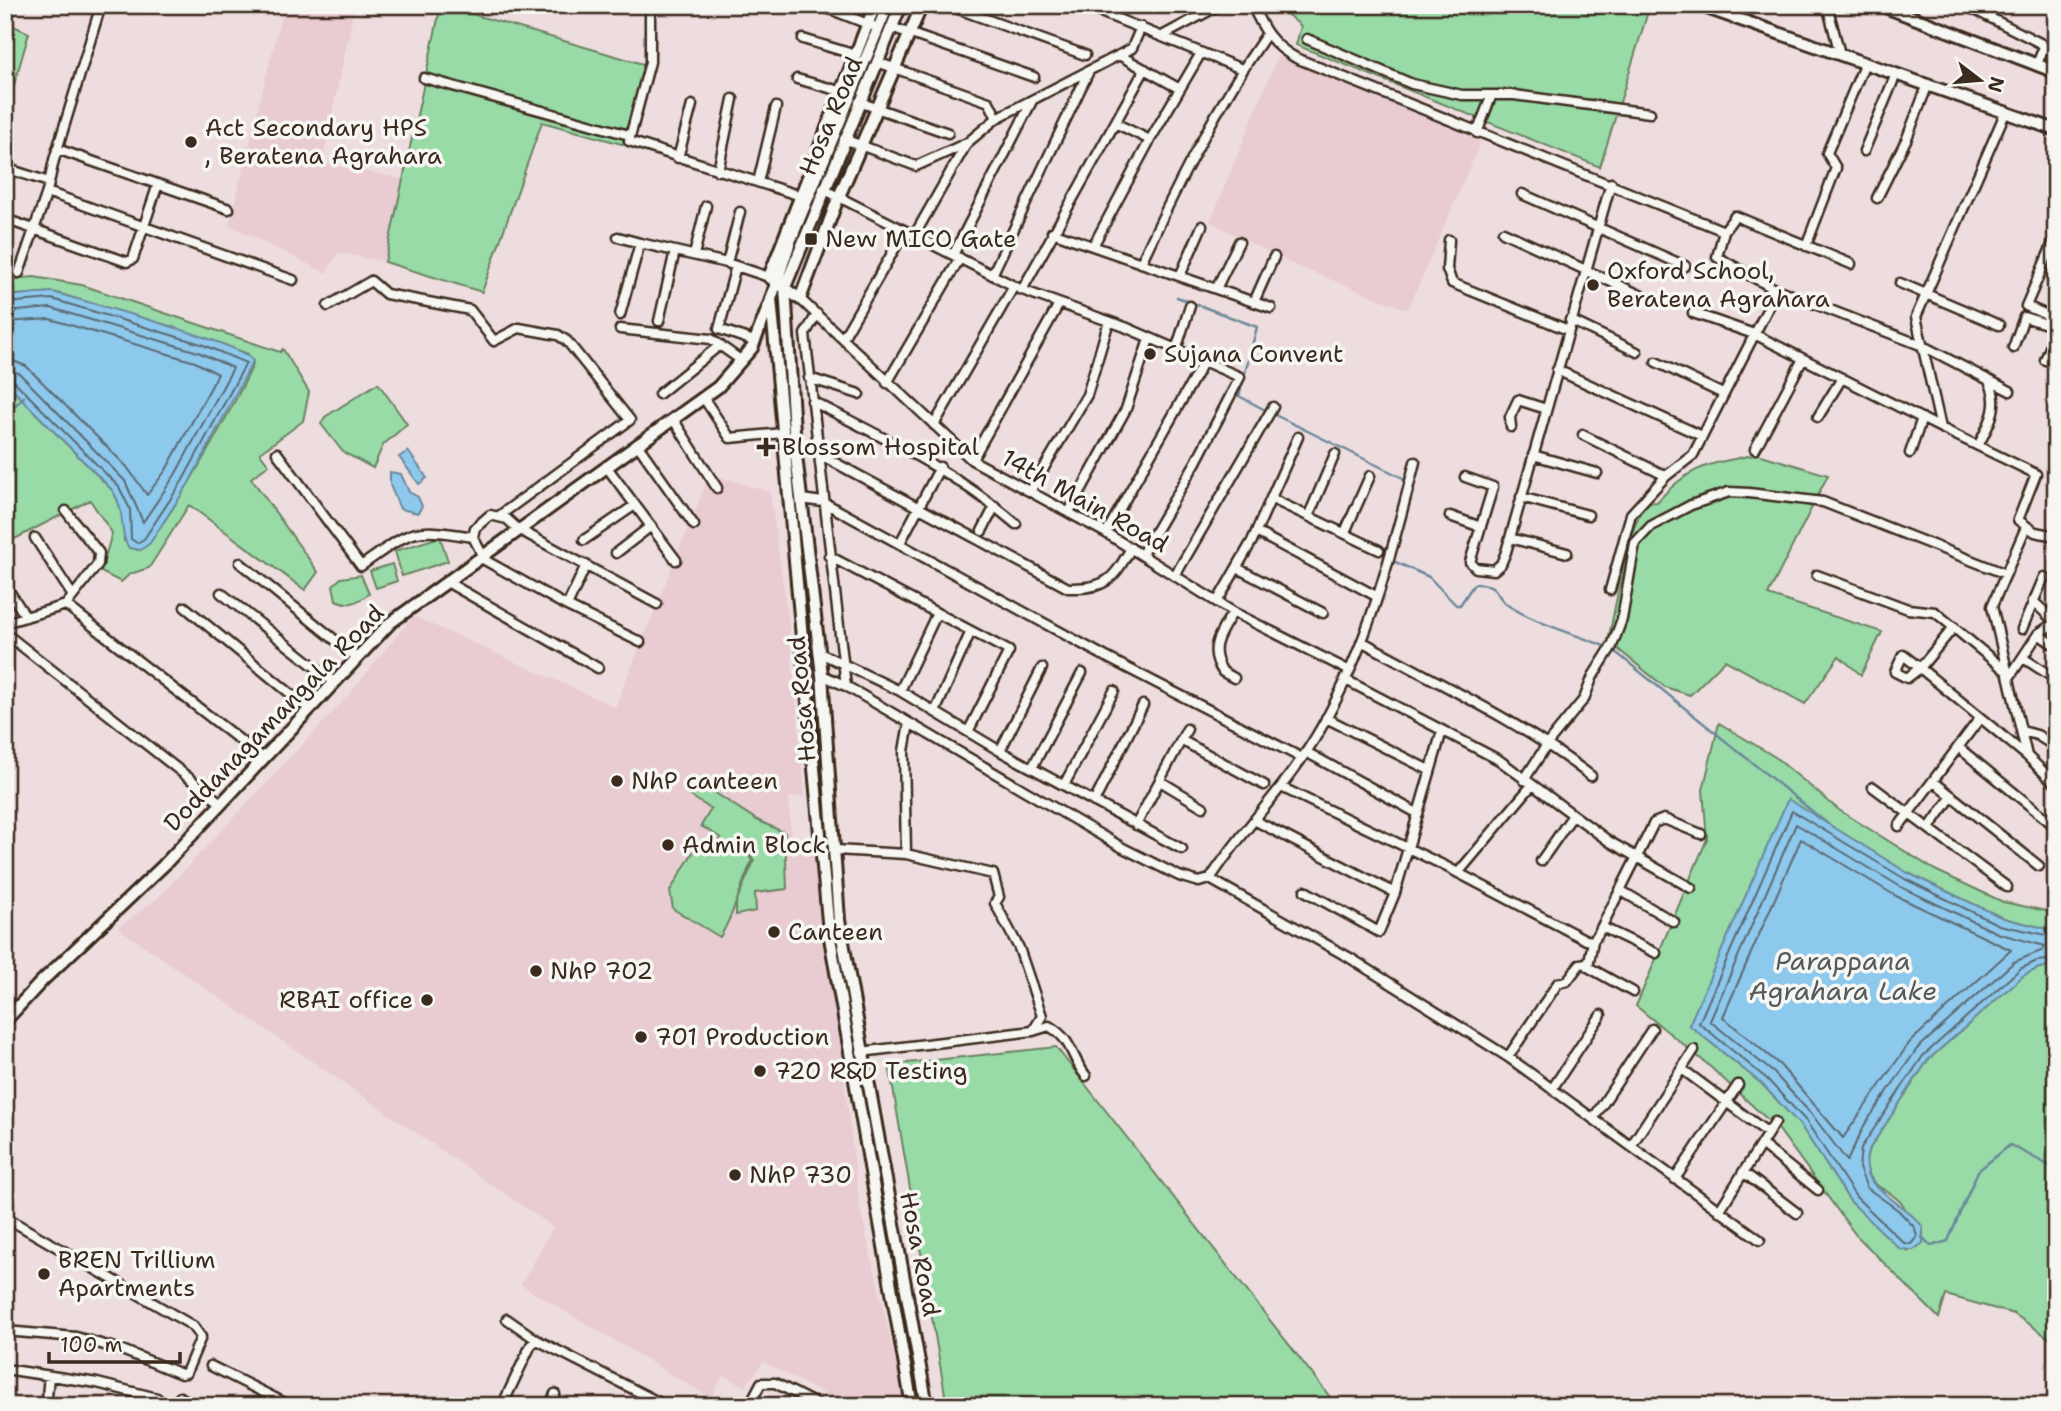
<svg xmlns="http://www.w3.org/2000/svg" width="2061" height="1411" viewBox="0 0 2061 1411" font-family="'Shantell Sans',sans-serif">
<style>
.built{fill:#e8ccd2}
.green{fill:#98dba7;stroke:#6a8262;stroke-width:2}
.water{fill:#8dc8ed;stroke:#6c899a;stroke-width:2}
.lines{fill:none;stroke-linecap:round;stroke-linejoin:round}
.shore{stroke:#5c6971;stroke-width:2}
.stream{stroke:#6c899a;stroke-width:2.5}
.street-casing{stroke:#3b2a1e;stroke-width:13}
.secondary-casing{stroke:#3b2a1e;stroke-width:16}
.street{stroke:#f6f6f2;stroke-width:8}
.secondary{stroke:#f6f6f2;stroke-width:10}
.poi-dot{fill:#3b2a1e;stroke:#f6f6f2;stroke-width:2.5}
.labels{text-anchor:middle;dominant-baseline:central;stroke-width:7;stroke-linejoin:round;paint-order:stroke}
.street-label{font-size:24px;fill:#3b2a1e;stroke:#f6f6f2}
.poi-label{font-size:24px;fill:#3b2a1e;stroke:#f6f6f2;text-anchor:start}
.water-label{font-size:26px;font-style:italic;fill:#54595c;stroke:#f6f6f2}
</style>
<rect width="100%" height="100%" fill="#eedddf"/>
<filter id="ink" filterUnits="userSpaceOnUse"><feTurbulence type="fractalNoise" baseFrequency=".0143" numOctaves="2"/><feDisplacementMap in="SourceGraphic" scale="14" xChannelSelector="R" yChannelSelector="G"/><feConvolveMatrix kernelMatrix="1 2 1 2 8 2 1 2 1" color-interpolation-filters="sRGB"/></filter>
<g filter="url(#ink)">
<!-- built -->
<path class="built" d="M284 5H355L322 163 403 179 385 262 338 253 326 273 229 225Z
M1278 56 1481 141 1408 310 1294 265 1210 222Z
M710 474 770 492 789 625 805 796 789 797 791 841 815 843 860 1208 906 1406H847L763 1362 745 1387 723 1375 711 1398 521 1285 553 1227 118 928 160 896 347 697 413 616 615 707Z"/>
<!-- green -->
<path class="green" d="M441 5 653 67 629 146 542 122 482 292 385 262Z
M1276 5H1650L1600 167 1296 45 1301 26Z
M5 22 29 33 5 116Z
M34 277 82 285 280 352 283 349 309 392 303 421 260 453 269 465 251 478 318 572 305 590 189 505 149 568 130 574 121 582 101 572 112 533 90 500 5 544V382L113 491 123 511 124 541 137 550C158 547 242 391 253 364L248 354 203 337 53 292 5 296V280Z
M378 383 407 424 383 445 373 468 343 452 321 424 325 417Z
M1758 454 1828 475 1768 595 1882 632 1861 675 1839 656 1805 704 1725 660 1690 695 1665 687 1608 641 1628 543 1644 503 1657 502C1690 464 1711 464 1758 454Z
M440 537 448 561 402 576 395 551Z
M392 564 397 581 376 588 370 571Z
M361 575 369 594C357 602 350 607 336 600L333 585 341 578Z
M1719 723 1775 757 1839 810 1935 870 2003 902 2056 913V931L2003 918 1908 873 1693 1019 1689 1025 1762 1084 1801 1126 1850 1201 1908 1251 1920 1246C1915 1234 1911 1216 1903 1205 1887 1184 1857 1189 1868 1151L1928 1060 2024 975 2039 968 2056 965V1343L2014 1314 1946 1295 1939 1318 1855 1234 1779 1130 1706 1063 1636 1006 1707 839 1703 790Z
M694 779 757 820 785 833 787 889 755 893 756 911 736 915V902L754 861 749 852 751 840 747 852 752 861C740 887 735 913 720 937L673 909 670 891 699 842 714 850 721 838 701 826 711 809 686 793Z
M1056 1047 1337 1406H947L889 1065Z"/>
<!-- water -->
<path class="water" d="M53 292C82 301 244 343 253 361L189 483 150 543 141 550 129 548C119 535 126 511 113 491L5 382V296Z
M408 451 427 478 419 484 399 457Z
M390 472 401 474 409 492 418 497 422 506 418 513 400 509 390 485Z
M1788 799 1908 873 2003 918 2056 931V965L2039 968 2024 975 1928 1060 1868 1151C1857 1188 1904 1201 1923 1227V1243L1913 1250 1900 1249 1850 1201 1801 1126 1762 1084 1689 1025Z"/>
<g class="lines">
<!-- shore -->
<path class="shore" d="M5 303 52 299 201 344 246 363 183 480 144 539 137 543 131 539 130 509 119 487 13 380 5 378
M5 312 51 308 198 352 233 368 175 475 143 522 125 481 19 373 5 369
M5 322 50 319 195 362 218 374 166 470 147 495 127 467 26 366 5 358
M1796 824 1901 887 1997 933 2045 946 2043 950 2014 962 1917 1049 1865 1124 1847 1161 1813 1116 1774 1073 1710 1021Z
M1801 839 1896 896 2011 950 1910 1042 1843 1138 1780 1065 1723 1017Z
M2056 937 1999 925 1905 879 1792 811 1699 1023 1767 1079 1806 1121 1856 1197 1904 1243 1911 1244 1917 1237 1915 1228 1898 1210 1867 1188 1859 1168 1861 1148 1923 1056 2020 969 2037 961 2056 959"/>
<!-- stream -->
<path class="stream" d="M1177 297 1257 327 1239 396 1267 411
M1273 414 1403 478 1406 487
M5 415 24 397
M1398 510 1384 557 1429 577 1456 605H1460L1474 584C1502 583 1492 595 1509 606 1538 624 1575 634 1607 647
M1613 650 1828 824
M1867 1174 1877 1188
M1922 1237 1931 1246 1948 1241 1978 1171 2010 1145 2056 1169"/>
<!-- street casing -->
<g class="street-casing">
<path id="street" d="M819 5 873 26
M947 5 1085 55
M1083 5 1242 69
M1252 5C1263 29 1272 45 1296 58L1724 231 1717 257 1771 287 1773 298 1693 455 1666 476 1583 435
M1827 5 1840 54
M1965 5 2042 44 2044 47 2037 64
M650 13V62L629 141 804 197
M891 27 1034 77
M1164 35 1220 5
M803 39 856 55
M1307 39 1412 84 1462 95H1514L1650 113
M1119 55 1180 89
M877 62 989 102 997 118
M424 78 629 135
M797 79 840 91
M859 102 948 133
M2006 111 1916 317 1941 428 2036 474 2018 520 2035 532 2056 536
M1115 123 1150 140
M1477 133 1491 97
M844 139 916 166 967 143 997 118 1125 52 1132 48 1141 27
M57 149 229 209
M1864 151 1896 74
M678 158 692 105
M5 168 49 182
M718 171 733 99
M758 182 776 107
M823 189 1022 290 1125 327 1240 377 1196 462 1142 554
M47 192 293 280
M1522 194 1685 266
M1877 198 1907 138 1928 84
M5 219 127 262 133 259 158 184
M1724 231 1735 216 1851 264
M1052 232 1271 308
M1503 232 1655 302
M914 236 967 143
M2056 236 2026 306 2056 319
M618 237 640 243 620 315
M1449 240 1447 269 1452 283 1568 330
M640 243 727 263 769 277
M1093 246 1150 140 1201 53
M1806 246 1836 168 1827 153 1865 63
M694 255 706 206
M953 255 1032 101
M727 263 740 212
M1141 263C1177 185 1217 105 1266 35
M736 266 719 329 754 341
M19 273 47 192 54 160 101 5
M992 275 1089 71
M1180 276 1202 226
M1900 283 1999 325
M1771 287 1923 346 2010 391
M1216 289 1239 242
M1022 290 1145 69
M800 299 972 460 1106 533 1233 612 1348 670
M1254 302 1274 257
M328 306 371 281 386 294 470 310 494 341 519 328 558 335 567 341 630 420 499 516
M1693 313 1754 334 1941 428
M817 314 805 334 846 686
M1570 320 1637 352
M659 321 675 251
M620 329 711 339 742 361
M843 338 905 231
M2013 348 2024 317 2056 327
M1176 350 1190 306
M2045 360 2056 333
M1656 362 1723 394
M1557 370 1702 436
M809 378 859 394
M887 383 960 258
M659 394 720 345
M703 397 730 438 783 433
M812 401C883 438 955 471 1016 524
M1818 417 1842 378
M673 419 717 488
M934 425 1014 286
M1511 427 1510 417 1518 400 1546 409
M637 444 694 525
M1978 446C1990 423 2001 405 1989 381
M795 447 817 453 1068 588C1106 589 1113 580 1131 548
M1755 449 1803 359
M277 453 361 566C411 531 410 526 473 537
M1910 453 1922 418
M1533 455 1597 473
M972 460 1059 304
M606 466 676 560
M1465 477 1493 487 1470 562 1476 568 1494 570 1501 564 1506 552 1611 183
M1031 490 1087 395 1109 321
M1521 497 1588 515
M801 499 823 502 1106 657 1302 758
M1272 499 1379 550
M66 511 99 553 98 564 66 605
M1069 512 1126 409 1149 339
M1309 515 1335 454
M1450 516 1481 527
M2026 527 1992 606 2027 756 2056 784
M982 531 995 506
M1256 532 1376 596
M1345 532 1370 476
M1106 533 1204 361
M35 538 73 596
M1510 538 1567 553
M584 540 635 505
M900 543 940 467
M616 553 651 526
M483 556 473 537 475 528 490 515 507 519 518 529 657 604
M829 556 1009 651 968 732
M481 558 567 606
M240 563 356 657
M586 565 567 606 640 642
M1237 568 1323 613
M1176 574 1273 407
M1817 575 1908 609 1935 612 2011 675
M447 582 598 668
M5 585 26 617
M1610 590 1631 514 1666 476
M221 593 333 681
M2033 601 2054 621 2056 618
M1217 602 1252 541 1298 437
M185 607 308 708
M1233 612C1220 633 1207 649 1223 672L1234 678
M5 623 66 605 263 758
M1954 627 1920 668 2027 756
M2022 629 2044 577
M5 633 222 804
M2038 634 2056 646
M1363 642C1441 685 1520 721 1591 776
M820 653 900 691 1000 751 1182 849
M1903 655 1920 668 1907 678 1895 672Z
M2023 658 2056 679
M822 675 846 686 1123 848 1179 876 1199 882 1210 879C1244 827 1290 783 1321 728 1368 647 1392 552 1415 462
M2011 675 2038 634 2056 622
M1344 679 1499 760 1610 842 1691 888
M900 691 937 613
M935 712 971 631
M1326 718 1429 770
M2022 731 2037 735 2056 747
M1181 740 1264 785
M1958 747 2056 827
M1000 751 1042 668
M1306 752 1417 813
M1032 768 1082 673
M1524 780 1548 743 1584 699 1593 676 1612 646 1622 619 1635 543 1651 526 1691 505 1729 492 1749 493 1823 502 2006 574
M1160 781 1203 807
M1933 781 2039 866
M1064 785 1114 691
M1281 787 1443 865 1586 940 1593 941 1598 934 1654 823 1664 819 1701 834
M1873 787 2007 887
M1094 802 1143 705
M1254 820 1395 893
M1136 825 1187 729
M1899 826 1980 718
M1929 828 1952 796
M835 850 906 854
M1541 861 1573 815
M1458 873 1532 785
M1210 879 1350 958 1508 1057 1760 1240
M1620 890 1674 922
M1305 891 1379 932 1395 893 1442 731
M1602 927 1656 953
M1593 941 1588 967 1633 992
M1033 1031 1049 1026C1073 1040 1070 1056 1086 1076
M861 1052 1033 1031 1042 1016 1019 948 995 903 999 897 993 874 906 854 904 751 909 723
M1508 1057 1558 983 1567 981 1580 964 1587 963
M1682 1069 1768 1133
M1552 1089 1601 1015
M1593 1119 1652 1029
M1761 1144 1818 1190
M1631 1146 1694 1050
M1743 1172 1797 1213
M1675 1179 1738 1085
M1719 1211 1775 1122
M5 1217 193 1326 201 1337 186 1373 181 1374 122 1350 76 1337 5 1331
M507 1319 537 1340
M211 1366 291 1406
M5 1369 97 1383 157 1398
M180 1397 196 1406
M46 1406 49 1376
M502 1406 531 1345 537 1340 666 1406
M549 1406 555 1394
M749 1406 761 1383H775L820 1406"/>
</g>
<!-- secondary casing -->
<g class="secondary-casing">
<path id="secondary" d="M875 5 769 277 800 299 837 201 922 5
M888 5 791 239 771 299 829 932 912 1406
M901 5 785 287 795 447 822 675 839 920 927 1406
M1698 5 2056 130
M1880 5 2056 72
M5 1021 42 981 163 866 390 623 718 387 752 348 771 300"/>
</g>
<!-- street -->
<use href="#street" class="street"/>
<!-- secondary -->
<use href="#secondary" class="secondary"/>
</g>
</g>
<!-- markers -->
<g class="poi-dot">
<circle cx="191" cy="142" r="7"/>
<rect x="804" y="232" width="14" height="14" rx="3.5"/>
<circle cx="1593" cy="285" r="7"/>
<circle cx="1150" cy="354" r="7"/>
<path d="M762.5 436.5h7v7h7v7h-7v7h-7v-7h-7v-7h7z"/>
<circle cx="617" cy="781" r="7"/>
<circle cx="668" cy="845" r="7"/>
<circle cx="774" cy="932" r="7"/>
<circle cx="536" cy="971" r="7"/>
<circle cx="427" cy="1000" r="7"/>
<circle cx="641" cy="1037" r="7"/>
<circle cx="760" cy="1071" r="7"/>
<circle cx="735" cy="1175" r="7"/>
<circle cx="44" cy="1274" r="7"/>
</g>
<g class="labels">
<!-- street labels -->
<g class="street-label">
<text transform="translate(831 116) rotate(-67)">Hosa Road</text>
<text transform="translate(1085 501) rotate(29)">14th Main Road</text>
<text transform="translate(802 699) rotate(-95)">Hosa Road</text>
<text transform="translate(274 718) rotate(-46)">Doddanagamangala Road</text>
<text transform="translate(920 1254) rotate(79)">Hosa Road</text>
</g>
<!-- poi labels -->
<g class="poi-label">
<text x="205" y="128">Act Secondary HPS<tspan x="205" dy="28">, Beratena Agrahara</tspan></text>
<text x="825" y="239">New MICO Gate</text>
<text x="1607" y="271">Oxford School,<tspan x="1607" dy="28">Beratena Agrahara</tspan></text>
<text x="1164" y="354">Sujana Convent</text>
<text x="782" y="447">Blossom Hospital</text>
<text x="631" y="781">NhP canteen</text>
<text x="682" y="845">Admin Block</text>
<text x="788" y="932">Canteen</text>
<text x="550" y="971">NhP 702</text>
<text x="413" y="1000" text-anchor="end">RBAI office</text>
<text x="655" y="1037">701 Production</text>
<text x="774" y="1071">720 R&amp;D Testing</text>
<text x="749" y="1175">NhP 730</text>
<text x="58" y="1260">BREN Trillium<tspan x="58" dy="28">Apartments</tspan></text>
</g>
<!-- water labels -->
<g class="water-label">
<text x="1843" y="960">Parappana<tspan x="1843" dy="30">Agrahara Lake</tspan></text>
</g>
</g>
<!-- margin -->
<rect width="2061" height="1411" fill="none" stroke="#f6f6f2" stroke-width="28"/>
<rect x="14" y="14" width="2033" height="1383" fill="none" stroke="#3b2a1e" stroke-width="2.5" filter="url(#ink)"/>
<!-- north arrow -->
<g transform="translate(1980 80) rotate(106)" stroke="#f6f6f2" stroke-width="5" paint-order="stroke">
<path d="M0-5L12 26L0 18L-12 26Z" fill="#3b2a1e"/>
<text y="-10" font-size="19" font-weight="bold" text-anchor="middle" fill="#3b2a1e">N</text>
</g>
<!-- scale -->
<path d="M49 1352v10h131v-10" fill="none" stroke="#3b2a1e" stroke-width="3.5"/>
<text x="60" y="1352" font-size="21" fill="#3b2a1e" stroke="#f6f6f2" stroke-width="5" paint-order="stroke">100 m</text>
</svg>
